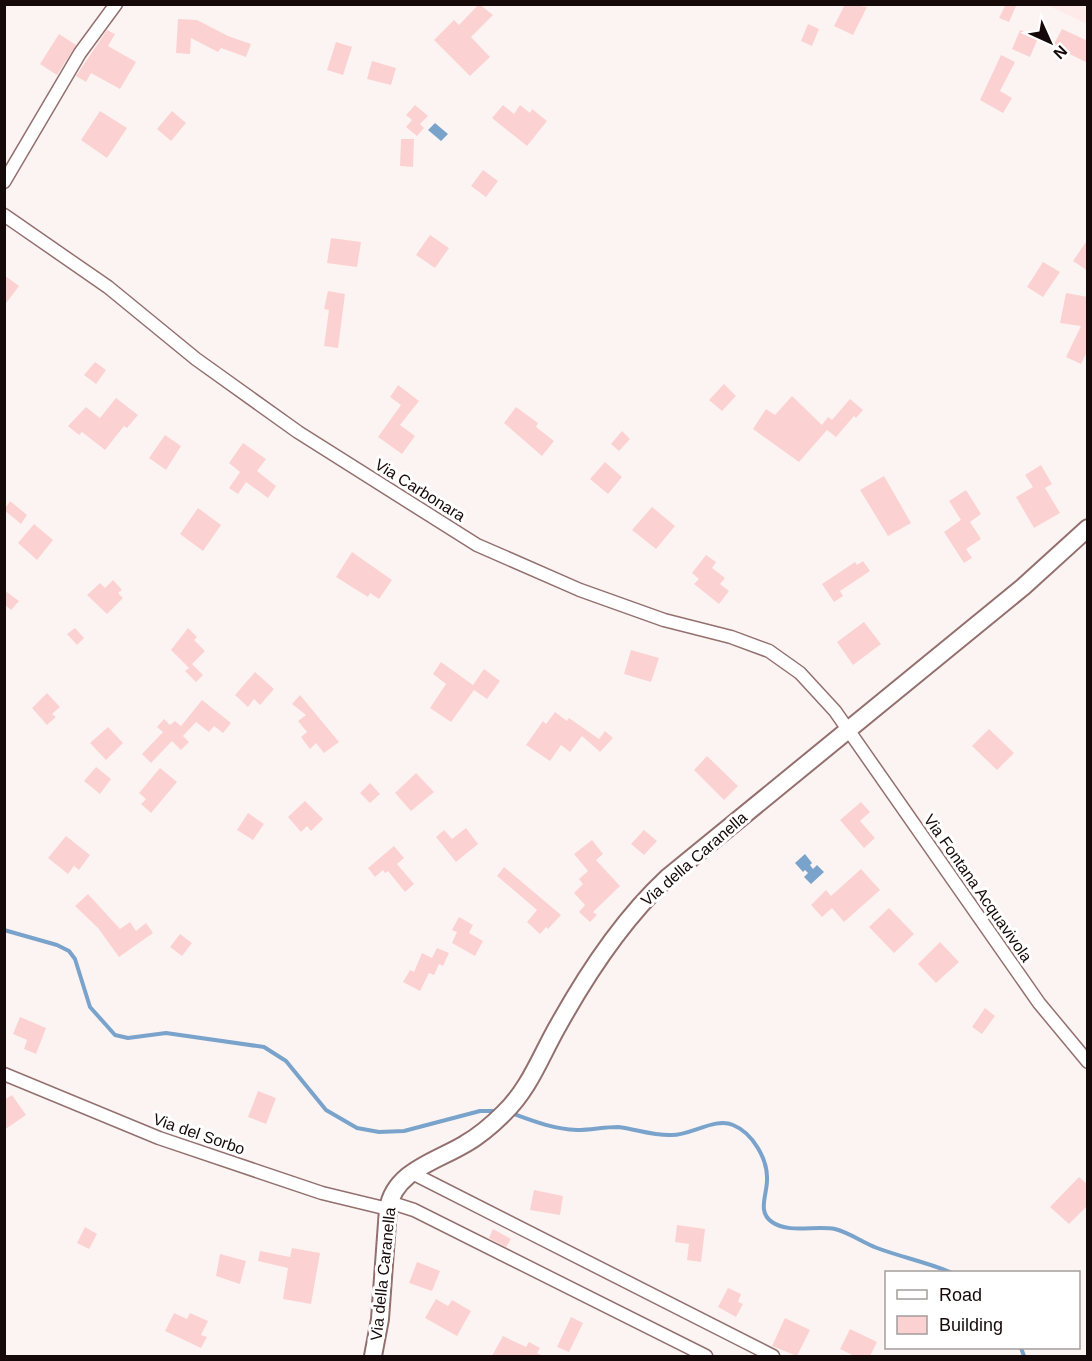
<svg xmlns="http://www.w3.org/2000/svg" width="1092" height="1361" viewBox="0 0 1092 1361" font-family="Helvetica,sans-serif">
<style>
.built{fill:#feeae9}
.water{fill:#7aa3cc}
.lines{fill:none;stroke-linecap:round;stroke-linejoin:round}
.stream{stroke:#7aa3cc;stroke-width:4}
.building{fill:#fbd2d1}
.minor-casing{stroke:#93706e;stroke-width:15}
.secondary-casing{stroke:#93706e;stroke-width:20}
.minor{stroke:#fff;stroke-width:12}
.secondary{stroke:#fff;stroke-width:16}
.labels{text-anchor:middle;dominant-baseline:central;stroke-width:6;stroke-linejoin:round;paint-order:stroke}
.street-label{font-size:16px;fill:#160909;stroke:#fff}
</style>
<rect width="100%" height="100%" fill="#fcf4f3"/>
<!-- built -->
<path class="built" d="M1047 5H1087V24Z"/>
<!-- water -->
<path class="water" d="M435 123 448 134 441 141 428 130Z
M805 854 812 863 810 865 813 869 817 865 824 872 811 884 804 877 808 873 805 870 803 872 795 863Z"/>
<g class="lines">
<!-- stream -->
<path class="stream" d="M4 930 57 945 69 951 75 959 90 1007 115 1035 128 1038 166 1033 264 1047 286 1061 326 1110 357 1128 379 1132 404 1131 480 1111H498
M511 1113C533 1121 553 1129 577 1130 591 1130 604 1127 618 1127 636 1129 653 1136 672 1135 691 1135 716 1117 733 1125 753 1133 768 1160 767 1180 767 1195 757 1212 772 1222 789 1234 816 1225 835 1229 850 1233 862 1242 877 1248 901 1257 926 1262 950 1272
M1021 1348 1024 1356"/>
</g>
<!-- building -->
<path class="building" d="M479 4 493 15 471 37 490 57 470 76 434 40 454 20 459 25Z
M845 4 867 7 853 35 834 26Z
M1006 4H1017L1009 22 999 18Z
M178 19 197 20 228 36 251 44 246 57 221 48 218 52 191 38 190 54 176 53Z
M808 24 819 29 812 46 801 41Z
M1062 29 1088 41V63L1053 46Z
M107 30 115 34 108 46 136 62 120 89 91 73 86 82 76 76Z
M1020 30 1038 38 1030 57 1012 49Z
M59 34 76 45 57 75 40 64Z
M336 42 352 47 343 75 327 70Z
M1001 55 1015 62 1000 91 1012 98 1003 113 980 100Z
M372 61 396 68 391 85 367 79Z
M415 105 428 116 420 124 424 128 417 136 406 127 412 120 406 115Z
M503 105 514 114 520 105 530 113 532 109 547 121 527 146 492 118Z
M100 111 127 128 107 158 81 140Z
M172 111 186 123 171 141 157 129Z
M401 139H414L413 167 400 166Z
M483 170 498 181 486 197 471 186Z
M430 235 449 248 435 268 416 255Z
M331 238 361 242 357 267 327 263Z
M1088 239V271L1073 261Z
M1043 262 1060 272 1043 297 1027 287Z
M4 275 19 286 4 306Z
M328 291 345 294 338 348 324 346 329 310 324 309Z
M1066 293 1088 297V350L1081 364 1066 357 1081 326 1060 323Z
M95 362 106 370 96 384 84 375Z
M724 384 736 396 722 411 709 400Z
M398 385 419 401 400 425 415 436 402 454 378 437 401 405 390 397Z
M792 396 822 425 828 417 832 420 850 399 863 410 856 418 854 416 836 437 827 430 799 462 753 429 766 409 775 415Z
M116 398 138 415 127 428 124 426 105 450 82 432 79 435 68 426 86 407 100 418Z
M516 407 538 423 536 427 554 441 542 456 504 423Z
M622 431 630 439 619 451 611 444Z
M165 435 181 446 166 470 149 458Z
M243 443 266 459 257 471 276 486 268 498 246 482 238 494 229 488 240 472 229 463Z
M605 462 622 477 608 494 590 479Z
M1041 465 1052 484 1045 488 1060 513 1034 528 1016 497 1033 487 1025 475Z
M884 476 911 523 888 536 860 490Z
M966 490 981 514 970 522 981 539 966 549 972 558 964 563 944 532 961 520 949 501Z
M10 501 27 515 21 524 4 510Z
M652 507 675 526 656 549 632 530Z
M198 508 221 525 203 551 180 534Z
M34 524 53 540 37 560 18 543Z
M352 552 392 580 379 599 370 593 368 597 336 577Z
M706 555 716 562 712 568 725 578 720 584 729 591 719 604 694 584 699 579 692 573Z
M863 561 870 571 840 591 843 596 834 602 822 584 855 562 857 565Z
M113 580 122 590 118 593 123 598 107 614 87 595 100 583 105 588Z
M4 590 19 601 11 610 4 604Z
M864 622 881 644 853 665 837 642Z
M75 628 84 638 77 645 67 634Z
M188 628 197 637 194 640 205 651 192 664 203 675 196 682 185 671 189 668 171 650Z
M631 650 659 658 651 682 624 674Z
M441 662 473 685 484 669 500 681 487 699 474 690 451 722 430 708 446 684 433 674Z
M255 672 274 689 260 705 254 699 248 707 235 695Z
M47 693 60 707 52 714 56 717 47 725 32 708Z
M300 695 339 742 324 753 316 743 310 749 301 737 307 732 298 721 306 715 292 704Z
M202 700 231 723 223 733 214 726 209 732 196 722 183 736 189 742 181 750 172 741 151 763 142 754 163 732 157 727 164 719 170 725 175 721 181 726Z
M555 712 567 721 569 718 599 739 605 731 613 738 600 752 582 736 570 752 561 745 550 761 526 745 543 721 546 724Z
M108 727 123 743 106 760 90 743Z
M989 729 1014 753 997 770 972 746Z
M707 756 738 786 724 800 694 770Z
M96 767 111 779 100 794 84 781Z
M160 768 177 782 151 813 141 804 146 799 139 793Z
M416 773 434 792 411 811 395 793Z
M370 783 380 794 370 803 360 793Z
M305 801 323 819 311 831 307 826 301 832 288 817Z
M861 802 870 812 860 821 875 838 864 848 840 820Z
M248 813 264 824 253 840 237 830Z
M466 828 478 844 456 862 436 837 444 830 452 839Z
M644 830 657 841 644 855 631 844Z
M66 836 90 855 79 870 74 866 68 874 48 858Z
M592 840 603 854 596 860 620 886 593 912 597 915 590 922 579 912 585 905 574 893 583 884 579 879 588 871 574 854Z
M394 846 404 858 397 864 414 884 405 892 388 871 385 873 383 870 375 877 368 868Z
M504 867 561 915 548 929 546 927 540 934 527 922 537 910 497 876Z
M861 869 880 890 844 922 832 908 822 917 811 905 826 890 831 896Z
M88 894 120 929 130 922 136 931 146 923 153 933 119 957 98 928 75 906Z
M889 908 914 934 894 953 869 927Z
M459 917 473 925 469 933 483 941 475 956 452 943 457 932 452 930Z
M180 934 192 943 182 956 170 947Z
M940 942 959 962 936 983 918 964Z
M437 948 449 953 443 966 439 964 434 975 429 973 420 991 403 982 410 970 414 972 422 953 432 958Z
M985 1008 995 1016 982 1034 972 1027Z
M20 1017 46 1028 36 1054 24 1049 27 1040 13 1034Z
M258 1091 276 1098 266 1124 248 1117Z
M12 1095 26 1115 4 1130V1100Z
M1079 1177 1088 1185V1205L1069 1224 1050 1207Z
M534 1190 563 1196 560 1215 530 1210Z
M677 1225 705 1229 701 1262 687 1260 689 1244 675 1242Z
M85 1227 97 1234 89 1249 77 1243Z
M493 1229 511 1239 506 1247 489 1238Z
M292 1248 320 1253 311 1304 283 1299 288 1268 258 1261 260 1251 290 1257Z
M220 1254 246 1261 240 1284 216 1276Z
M417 1262 440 1271 432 1291 409 1283Z
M728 1288 741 1294 738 1302 743 1304 736 1317 718 1307Z
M436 1299 448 1306 452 1300 471 1311 457 1336 425 1318Z
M174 1313 187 1319 190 1313 208 1321 201 1335 207 1337 201 1348 165 1331Z
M571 1317 583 1323 569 1352 557 1347Z
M785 1318 810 1330 797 1356 772 1346Z
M850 1329 877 1342 870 1356H854L840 1349Z
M503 1336 526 1347 529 1342 540 1348 537 1353 543 1356H492Z"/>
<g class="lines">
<!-- minor casing -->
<g class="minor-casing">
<path id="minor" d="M4 182 80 53 116 4
M4 215 108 287 196 359 298 432 477 545 580 590 664 620 731 637 769 651 800 673 835 711 1039 1003 1088 1062
M4 1074 159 1138 322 1193 388 1209
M412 1173 773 1356
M389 1202 414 1210 706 1356"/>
</g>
<!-- secondary casing -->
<g class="secondary-casing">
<path id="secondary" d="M373 1356 380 1319 388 1209C394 1171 437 1161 465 1144 479 1136 492 1125 504 1113 530 1088 541 1055 559 1024 588 972 623 919 667 878L1023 587 1088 528"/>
</g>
<!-- minor -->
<use href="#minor" class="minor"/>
<!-- secondary -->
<use href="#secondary" class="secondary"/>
</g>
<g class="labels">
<!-- street labels -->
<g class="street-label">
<text transform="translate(420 490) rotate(32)">Via Carbonara</text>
<text transform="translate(694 859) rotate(-41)">Via della Caranella</text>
<text transform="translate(978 888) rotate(55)">Via Fontana Acquavivola</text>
<text transform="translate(199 1134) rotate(19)">Via del Sorbo</text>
<text transform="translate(383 1274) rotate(-84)">Via della Caranella</text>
</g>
</g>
<!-- border -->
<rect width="1092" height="1361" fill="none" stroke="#160909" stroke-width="12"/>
<!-- legend -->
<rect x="885" y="1271" width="195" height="78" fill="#ffffff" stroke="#a29d9d" stroke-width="1.5"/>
<rect x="897" y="1290" width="30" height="9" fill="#ffffff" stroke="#a29d9d" stroke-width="1.5"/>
<text x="939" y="1301" font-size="18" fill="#160909">Road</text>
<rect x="897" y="1316" width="30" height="18" fill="#fbd2d1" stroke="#a29d9d" stroke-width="1.5"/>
<text x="939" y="1331" font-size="18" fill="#160909">Building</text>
<!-- north arrow -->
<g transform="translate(1050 42) rotate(135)" stroke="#ffffff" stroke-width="4.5" paint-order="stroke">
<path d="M0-4.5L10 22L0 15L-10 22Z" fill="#160909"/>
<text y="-9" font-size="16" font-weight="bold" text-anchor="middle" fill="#160909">N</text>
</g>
</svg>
